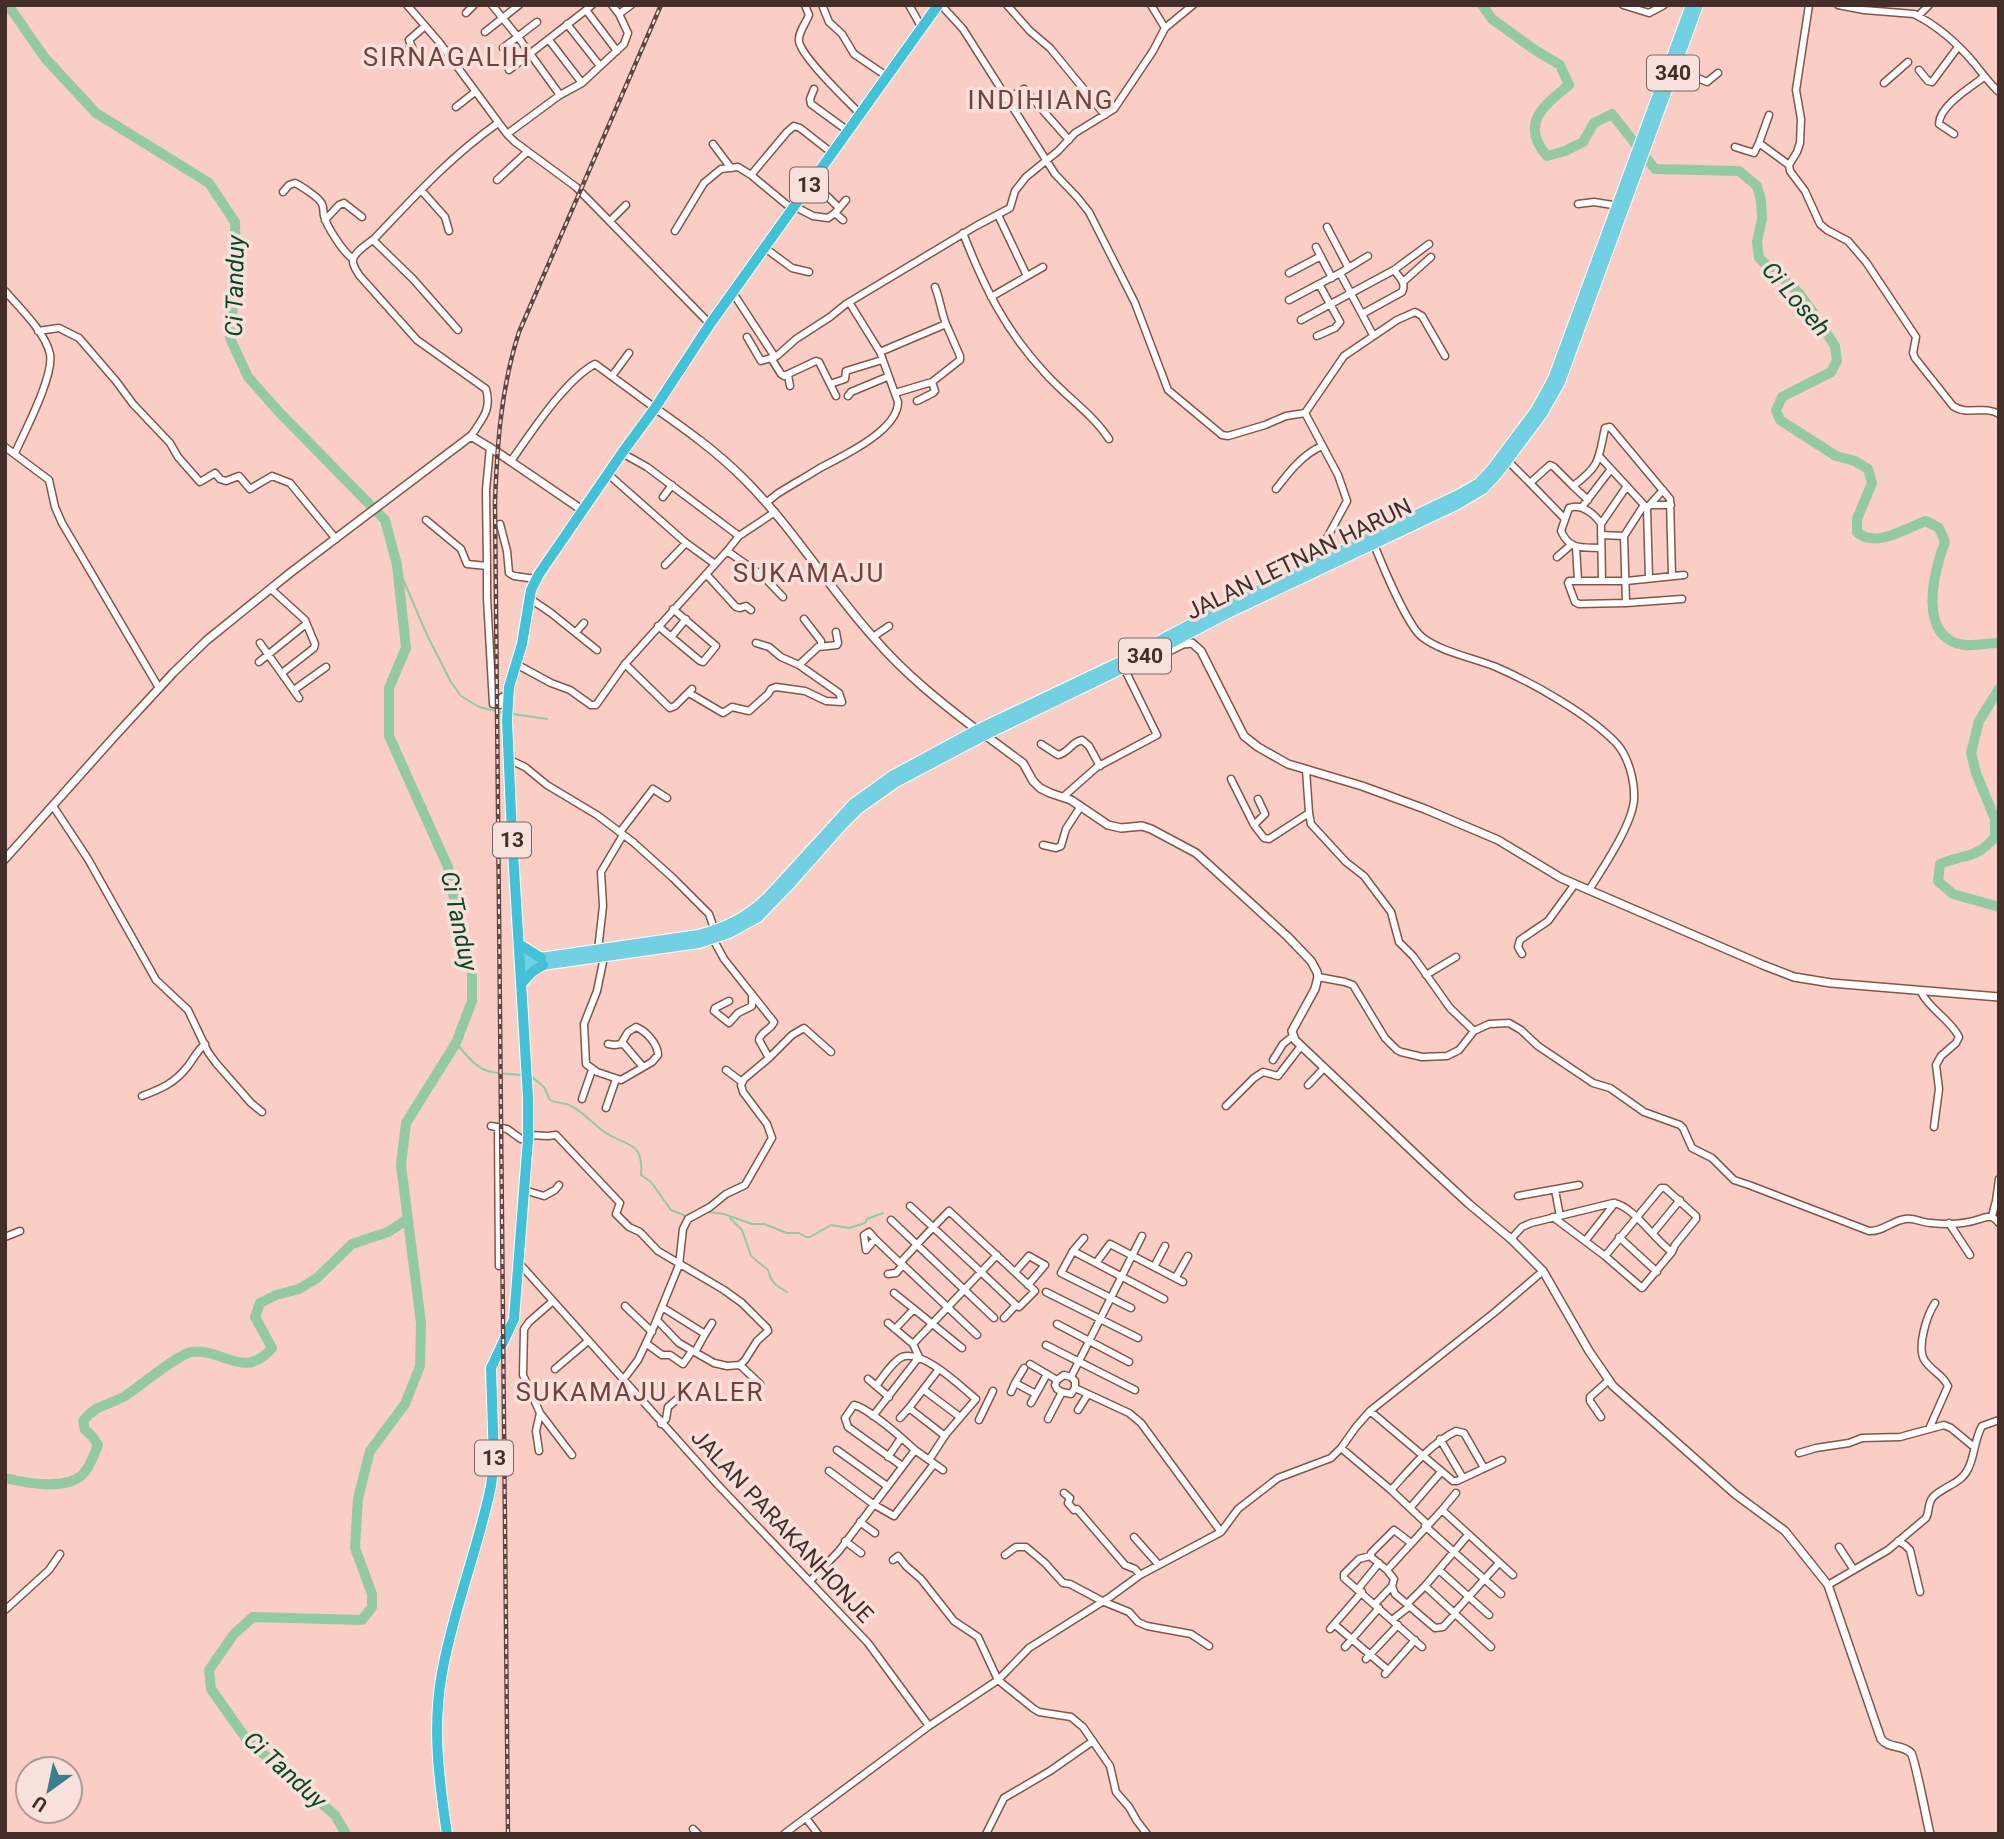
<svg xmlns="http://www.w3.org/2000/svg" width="2004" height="1839" viewBox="0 0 2004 1839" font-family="Roboto,sans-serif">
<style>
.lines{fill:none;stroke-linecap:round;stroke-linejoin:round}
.stream{stroke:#92cba3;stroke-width:2}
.river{stroke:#92cba3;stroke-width:10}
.minor-casing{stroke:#84554a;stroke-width:9}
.tertiary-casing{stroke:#84554a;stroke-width:10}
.primary-casing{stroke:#fff;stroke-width:12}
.trunk-casing{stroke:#fff;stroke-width:12}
.minor{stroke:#fff;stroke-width:6}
.tertiary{stroke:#fff;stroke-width:7}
.primary{stroke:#71d1e2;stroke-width:10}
.trunk{stroke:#42c2d8;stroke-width:10}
.rail-casing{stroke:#5f4640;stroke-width:4.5}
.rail{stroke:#f8e1dc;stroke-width:2;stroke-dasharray:5;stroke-linecap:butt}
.labels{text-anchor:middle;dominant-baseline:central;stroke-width:7;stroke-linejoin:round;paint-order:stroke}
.shield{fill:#f8e1dc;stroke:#79645f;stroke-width:2}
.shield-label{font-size:21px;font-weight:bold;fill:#432e29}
.street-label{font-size:23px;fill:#432e29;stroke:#f8e1dc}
.water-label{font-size:24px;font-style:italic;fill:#024925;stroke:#f8e1dc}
.quarter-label{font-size:26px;letter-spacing:2px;fill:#704439;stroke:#f8e1dc}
</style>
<rect width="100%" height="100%" fill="#facec4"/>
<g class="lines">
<!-- stream -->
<path class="stream" d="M397 565 427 635 451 682 461 696 479 707 504 713
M513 714 547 719
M456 1043C482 1075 484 1072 523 1075
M532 1077 544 1087 550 1100C557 1104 564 1102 571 1106 585 1113 594 1125 606 1133 626 1146 644 1141 641 1175L651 1182 671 1210 686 1216
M708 1212 724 1214 752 1224H764L787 1233H799L806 1237H810L831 1225 849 1228 865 1223 867 1219 883 1213
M730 1218 742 1230 751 1256 768 1270 771 1279 776 1285 787 1292"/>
<!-- river -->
<path class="river" d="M8 5 45 58 96 113 209 183 235 222 236 272 230 338 248 377 279 412 385 520 397 565 406 648 389 688V736L448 867 458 920 472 972V1001L456 1043 406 1123 401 1165 421 1323 420 1366 405 1404 370 1451 358 1498 355 1548 372 1594V1607L362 1620 253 1617 234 1634 209 1670 211 1689 247 1740 335 1815 346 1834
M1482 5 1492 19 1535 50 1560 65 1569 85C1544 105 1519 124 1547 156L1565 151 1583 142 1594 123 1612 114 1655 169 1739 171 1757 186 1761 200 1762 219 1757 242 1759 258 1798 292 1812 311 1835 346 1837 361 1831 372 1782 397 1776 410 1780 420 1836 456 1855 461 1868 469 1872 483 1857 519V532C1875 549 1906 528 1926 521L1939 528 1945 542C1933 572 1917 640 1965 645 1976 646 1988 643 1999 643
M1999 689 1979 721 1971 753 1976 773 1995 819V837C1975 860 1966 853 1940 864L1938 881 1953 894 1999 907
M5 1478C26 1483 64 1491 82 1475 90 1468 94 1454 98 1445L92 1436 85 1430 83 1421C95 1405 109 1405 125 1396 140 1387 177 1354 192 1352 223 1348 244 1381 272 1348L255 1317 260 1303 276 1295 299 1289 317 1278 352 1244 388 1232 408 1219"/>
<!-- minor casing -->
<g class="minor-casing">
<path id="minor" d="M407 5 439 42 507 134 515 142 576 187 710 324
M492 5 518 37 560 95
M592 5 586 10 617 51
M805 5 809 15C806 23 798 32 799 41 801 57 848 101 861 115
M822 5 829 22 842 34 854 54 888 77
M909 5 922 28
M941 5 963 29 1055 174 1077 197 1089 212 1135 303 1168 390 1222 435 1228 436 1265 425 1286 416 1305 413 1338 475 1347 501 1327 538 1325 561
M1007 5 1030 31 1050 48 1105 115
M1151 5 1165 28
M1623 5 1649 13 1664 5
M1809 5 1796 90 1801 119 1800 143 1797 152 1789 165 1790 171 1805 191 1820 224 1827 230 1848 241 1866 262 1916 337 1913 353 1915 358 1953 406C1967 416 1984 405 1999 414
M1838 5 1864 10 1914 14C1936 25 1958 44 1974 63 1982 73 1989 83 1999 92
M466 13 474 5
M619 14 631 5
M1918 16 1929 5
M567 24 600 66
M485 32 519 5
M549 40 582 83
M503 48 537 22
M402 54 412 47 409 40 425 26
M1675 68 1707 82 1718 73
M509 70 586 10
M1919 70 1928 81 1932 82 1958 47
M1884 83 1908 62
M814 89 810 99 811 104 848 131
M1007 99 1024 89 1069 140
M456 107 475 92
M1769 115 1759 143 1789 165
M507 134 560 95 582 83 624 44 628 33 619 14 612 5
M1954 134 1939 124C1939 106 1971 87 1984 77
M713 144 731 168
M1735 147 1754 153 1759 143
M497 180 527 152
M812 181 839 208
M421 190 445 217 449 231
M283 192 289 185 295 183C301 186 320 198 322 204 324 208 323 212 324 216 327 227 343 252 353 259
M1578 204 1594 202 1619 206
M794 206 813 216 828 218 835 213 846 200
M792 209 751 175 787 132 794 126 800 128 832 153
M835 213 843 220
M998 215 1027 276
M325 220 339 205 344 203 362 217
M610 221 626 205
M1327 227 1348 267
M675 231 704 183 721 169 738 167 751 175
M963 233C984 287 1005 330 1045 373 1065 396 1092 413 1109 439
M373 240 413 279 458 330
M1316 247 1332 278
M765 248 792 268 809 272
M1368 256 1340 273 1373 335
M1394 270 1429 244
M1289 273 1321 256
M1403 282 1431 257
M935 287C940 299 941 311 946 324
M5 291C20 308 45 332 50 354 54 376 25 431 15 453
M733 293 775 357 778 355 796 339 830 317 846 304 976 226 1010 208 1015 191 1026 177 1058 151 1075 133 1114 109 1153 51 1165 28 1193 5
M991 297 1043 267
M1289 300 1340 273
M1301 320 1394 270C1399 277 1407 283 1402 292L1362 314
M38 331 59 328 79 338 116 381 133 404 170 443 178 457 200 482 215 473 220 479 226 481 239 476 250 489 272 476 290 483 336 539
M1317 336 1335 328 1340 322 1319 284
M747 337 761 361 771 358
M880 352 946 324 960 356V360L932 382 895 393
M775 357 771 358 781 374 784 376 816 361 819 362 836 396
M788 375 790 386
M612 376 629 353
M830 384 845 379 846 371 882 360
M848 396 851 392 887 377
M917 401 933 393 935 391 932 382
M1305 413 1344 356 1397 320 1415 312 1422 316 1445 356
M471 436C482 419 492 410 486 389L417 340 359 275C357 271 352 265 353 260 354 252 369 243 375 238 415 196 450 157 498 123
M5 447 49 480 55 507 62 523 159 688
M622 453 647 467 739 536
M1599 456 1646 507
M1506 459 1530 483 1550 465 1554 467 1573 486C1601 465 1598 460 1605 428L1610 427 1670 499 1672 576
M511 461C531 433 565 380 595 364L655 408
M608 474 686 543 715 564
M1530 483 1564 518
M1573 486 1588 500
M1276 489C1289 472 1303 454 1322 446
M663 497 672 485
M766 503 777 494C791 485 806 477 820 468 841 457 898 431 898 402L880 352 849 302
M1650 505H1671
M1582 507 1611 469
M426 520 461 549 467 564 487 566 486 490 490 447
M500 524 507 551 509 573 514 576 536 579
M1601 524 1627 486
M1601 535 1624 536
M1373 542C1381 562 1407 625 1422 637 1441 652 1474 658 1496 667 1533 683 1590 715 1617 744 1629 758 1635 782 1634 800 1632 825 1603 868 1589 890
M1576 547 1578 581
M1601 548C1582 547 1570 551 1561 531L1569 508C1581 503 1595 514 1601 524L1602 581
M727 551 764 577 783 597
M1557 557 1572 544
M665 565 686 543
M487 566V598L493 704 500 705 502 697 507 695
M706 574 736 607 740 608 746 606 751 610
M1649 578 1647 508 1663 490
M271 589 305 620 315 644 314 648 282 673
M529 598 551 613 597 650
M1682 599 1626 603 1579 604 1575 602 1568 583 1569 581H1626L1684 575
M1626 603 1624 536 1644 505
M804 619 821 641V646
M658 626 700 661 703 662 716 646 673 609
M576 632 584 623
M671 637 686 619
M873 637 889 626
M260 643 299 698
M259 662 306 624
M516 664 551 683 570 690 591 705H596L625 664 727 551 739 536 775 512
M625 664 670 708 675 706 692 689
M799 665 818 647 837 645 838 643 836 632
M294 690 326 667
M689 693 723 713 732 707 749 711 768 694 771 689 776 687 805 691 826 701 842 702 839 693 799 665 781 657 769 647 756 643
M1041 744 1058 755C1069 753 1071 742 1082 740L1089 746 1100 766
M508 759 525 767 547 785 597 815 633 842 673 878 709 914 715 931
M1306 769 1309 813 1311 824 1346 862 1364 876 1391 912 1399 942 1413 956 1450 1008 1474 1031
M1231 779 1254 825 1264 838 1269 839 1309 813
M1063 797 1097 767 1157 735 1126 672
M53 806 88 859 156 980 188 1010 208 1052 216 1063 251 1103 262 1112
M1254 825 1265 814 1258 799
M620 832 653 789 667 798
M1043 845 1056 848 1061 846 1066 829 1081 806
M598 950 603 906 601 872 623 835
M1522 954 1518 947 1520 940 1548 921 1575 884
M604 957 597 991 584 1024 586 1064 597 1072 621 1080 652 1062 658 1055C658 1044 646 1031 636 1027L628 1032 622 1042 643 1067
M1426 975 1456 957
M1318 977 1345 982 1353 985 1385 1038 1397 1050 1401 1052 1422 1057 1447 1056 1459 1050 1474 1031 1489 1024 1509 1023 1521 1030 1538 1046 1593 1083 1610 1088 1644 1112 1680 1125 1683 1128 1692 1148 1712 1158 1734 1180 1749 1185 1869 1231C1882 1232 1892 1221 1905 1219 1914 1217 1922 1223 1931 1223 1947 1225 1965 1224 1980 1219 1989 1216 1992 1215 1999 1223
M1921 992C1930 1010 1950 1019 1959 1037L1956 1043 1941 1056 1936 1065 1939 1089 1934 1127
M729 1001 715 1008 714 1011 729 1023 738 1013 752 1006V997
M608 1044 614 1045 622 1044
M769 1058 792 1035 804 1028 831 1052
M1273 1060 1283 1044 1293 1036
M726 1070 742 1082
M1308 1085 1324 1068
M142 1096C161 1089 175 1083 188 1066 194 1058 197 1051 205 1044
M582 1099 592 1070
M1226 1106 1254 1078 1263 1072 1278 1076 1301 1046
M606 1108 616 1079
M491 1126 507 1129 521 1139 528 1140
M498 1127 499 1266
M528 1135 548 1136 556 1135 620 1203 616 1214 629 1227 640 1232 658 1251 724 1290 742 1303 767 1328 768 1331 757 1341 745 1360 740 1365 727 1366 714 1363 679 1343 657 1320
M524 1190 544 1196 555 1190 559 1185
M1555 1190 1560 1216
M1518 1196 1579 1185
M1992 1216 1996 1201 1999 1179
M891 1220 994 1318
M1949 1223 1970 1255
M1653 1233 1680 1200
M1142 1236 1071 1377 1075 1381V1388L1129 1413 1141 1423 1221 1532
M5 1237 20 1231
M1619 1237 1657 1272
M1084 1238 1073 1251 1061 1273 1131 1308
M875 1239 869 1232 864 1235 866 1250 875 1239 901 1264
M1511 1239 1522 1227 1531 1223 1613 1203C1633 1205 1655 1241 1672 1252L1675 1245 1696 1219V1216L1665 1188H1661L1605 1256 1553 1217
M1586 1240 1615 1203
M1073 1251 1164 1299
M1605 1256 1642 1288 1672 1252
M519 1263 718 1485 868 1643 929 1726
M900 1263C916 1245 932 1228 949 1211L1035 1291 1019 1307 1016 1305C981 1272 946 1239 910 1206
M1096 1263 1110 1244 1183 1282
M1154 1267 1165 1246
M1015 1272 1029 1256 1045 1265 1028 1285
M888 1274 896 1273 903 1265 977 1335
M1176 1277 1188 1256
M1046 1292 1138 1338
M894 1293 914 1309 895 1329
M553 1301 529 1322 524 1329 523 1375 540 1413 572 1455
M625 1306 652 1332
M662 1307 705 1334 712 1323
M914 1309 962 1348
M1004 1318 1016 1305
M888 1323 913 1344
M1057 1324 1129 1362
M647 1344 662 1355H670L683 1364 692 1351
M1046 1345 1135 1390
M695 1352 705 1334
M1030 1364 1057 1380
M740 1365 760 1384
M555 1369 588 1341
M939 1369 909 1408 945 1436
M868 1379 889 1397
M623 1380 638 1360 655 1324 679 1265 683 1229 688 1219 710 1207 726 1194 745 1185 772 1138 767 1124 743 1092 741 1085 744 1079 769 1058 759 1040C761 1031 771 1030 774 1022L724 959 713 939
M1015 1383 1024 1368
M876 1386C883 1377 892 1362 902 1357 923 1349 960 1386 976 1399L946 1434 929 1460
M924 1390 960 1417
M1011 1392 1015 1383 1036 1394
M1062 1392 1057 1389 1055 1385 1057 1380 1064 1375 1071 1377
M1031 1403 1047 1374
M1078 1410 1088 1394
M1370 1411 1453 1481H1457L1502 1460
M873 1416 919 1357 913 1344 997 1255
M1601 1417 1590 1401V1397L1609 1380
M900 1418 909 1408
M1048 1419 1062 1392 1071 1394 1075 1388
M979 1420 993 1391
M661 1424 666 1419 668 1407 682 1395
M1929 1429 1948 1386C1943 1375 1932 1371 1925 1361 1916 1348 1927 1315 1935 1303
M1440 1439 1463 1478
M1341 1448 1391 1490 1427 1524
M837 1450 887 1486
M915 1450 943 1470
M539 1451 536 1431 540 1413
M1799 1453 1816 1448 1849 1443 1862 1438 1900 1437 1944 1425 1951 1428 1974 1447
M888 1457 901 1438
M829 1471 873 1504 894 1516 934 1464
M1391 1490C1411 1468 1429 1445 1456 1431L1464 1433 1484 1468
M1064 1493 1070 1498 1068 1503 1074 1510 1077 1509 1125 1565 1135 1569 1140 1575
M1410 1508 1441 1472
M1442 1510 1456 1493
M860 1522 875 1533
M1425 1526 1501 1594
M1134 1537 1158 1564
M845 1541 861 1553
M1898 1541 1905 1545 1910 1550 1920 1592
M1839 1547 1854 1570
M1005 1555 1016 1547H1026L1045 1563 1063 1583 1070 1584 1102 1601 1129 1612 1138 1622 1147 1626 1191 1634 1209 1646
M1370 1556 1359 1559 1344 1574V1578L1422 1647
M893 1560 898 1556 906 1566 921 1579 954 1621 978 1637 998 1680 1034 1709 1039 1712 1071 1717 1083 1727 1110 1766 1116 1792 1129 1807 1137 1821 1147 1834
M1387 1570 1371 1557V1553L1394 1530 1411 1543
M1439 1570 1489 1615
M810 1581 839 1551 915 1450C903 1439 868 1408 854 1405L845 1418 848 1427 902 1466
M1828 1585 1888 1550 1926 1518C1930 1511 1927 1504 1933 1497 1944 1486 1961 1484 1968 1469 1975 1456 1974 1440 1982 1426L1999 1420
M1425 1586 1468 1535
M1358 1589 1379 1563
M1375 1604 1392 1586
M1407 1604 1425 1586 1491 1647
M5 1610 49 1570 60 1554
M1454 1613 1499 1563
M1455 1614 1443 1627 1435 1628 1395 1594 1392 1586 1394 1579 1387 1570 1442 1510 1513 1575
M1392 1620 1410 1606
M1334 1624 1388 1670
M1330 1629 1362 1592
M1345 1647 1379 1608
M1366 1659 1398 1625
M1385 1674 1415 1640
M806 1818 818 1834
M693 1829 698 1834
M784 1834 929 1726 998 1680 1029 1648 1110 1597 1140 1575 1221 1532 1238 1509 1278 1478 1331 1458 1341 1448 1356 1427 1370 1411 1495 1312 1543 1271
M986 1834 1004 1798 1050 1771 1093 1741"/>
</g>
<!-- tertiary casing -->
<g class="tertiary-casing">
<path id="tertiary" d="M655 408C685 429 716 451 742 477 792 526 827 586 874 638 904 673 940 702 977 730
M1122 665 1126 672 1183 644 1192 643 1201 651 1244 736 1258 747 1288 764 1362 786 1425 809 1498 840 1561 878 1763 965 1794 977 1831 983 1999 997
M985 735 1023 763 1033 781 1040 788 1050 793 1071 800 1108 825 1121 828 1142 826 1151 829 1196 853 1288 937 1311 961 1317 972 1318 977 1315 989 1292 1031 1295 1040 1428 1166 1469 1204 1511 1239 1543 1271 1589 1351 1613 1386 1735 1494 1785 1531 1828 1585 1881 1739C1889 1749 1902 1744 1911 1753 1915 1758 1927 1822 1930 1834
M5 859 114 737 173 673 207 640 290 573 471 436 497 452 582 510"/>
</g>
<!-- primary casing -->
<g class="primary-casing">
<path id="primary" d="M520 959 547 957 698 935C726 928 747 917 768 897L853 804 892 776 977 730 1120 662 1223 607 1458 495 1479 483 1492 469 1536 410 1553 379 1691 5
M521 968 699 943 729 933 758 917 790 884 843 824 858 809 896 782 985 735 1123 668 1226 614 1458 504 1483 489 1498 473 1542 414 1560 382 1698 5"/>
</g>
<!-- trunk casing -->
<g class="trunk-casing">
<path id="trunk" d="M519 944 541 958
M522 983 532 972 543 965
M447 1834C439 1780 432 1727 442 1673 453 1610 478 1549 491 1486L494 1461 491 1368 514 1319 528 1140V1097L512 835 507 720 509 687 522 644 531 590 539 574 622 453 655 408 710 324 938 5"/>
</g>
<!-- minor -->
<use href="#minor" class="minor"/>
<!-- tertiary -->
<use href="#tertiary" class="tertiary"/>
<!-- primary -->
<use href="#primary" class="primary"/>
<!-- trunk -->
<use href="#trunk" class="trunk"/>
<!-- rail casing -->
<g class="rail-casing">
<path id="rail" d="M508 1834 495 503C497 445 501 388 519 332L661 5"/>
</g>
<!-- rail -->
<use href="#rail" class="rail"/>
</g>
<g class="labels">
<!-- shield labels -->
<g class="shield">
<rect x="1647" y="55.5" width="52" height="35" rx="5"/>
<rect x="790" y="167.5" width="38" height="35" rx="5"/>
<rect x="1119" y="638.5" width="52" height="35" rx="5"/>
<rect x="493" y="822.5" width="38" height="35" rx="5"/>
<rect x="475" y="1440.5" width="38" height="35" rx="5"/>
</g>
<g class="shield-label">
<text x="1673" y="73">340</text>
<text x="809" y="185">13</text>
<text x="1145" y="656">340</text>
<text x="512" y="840">13</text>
<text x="494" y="1458">13</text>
</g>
<!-- street labels -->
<g class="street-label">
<text transform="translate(1299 559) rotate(-26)">JALAN LETNAN HARUN</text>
<text transform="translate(782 1526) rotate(47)">JALAN PARAKANHONJE</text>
</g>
<!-- water labels -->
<g class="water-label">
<text transform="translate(235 286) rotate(-89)">Ci Tanduy</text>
<text transform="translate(1796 299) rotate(49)">Ci Loseh</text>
<text transform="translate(459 921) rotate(78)">Ci Tanduy</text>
<text transform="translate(285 1770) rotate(42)">Ci Tanduy</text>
</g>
<!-- quarter labels -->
<g class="quarter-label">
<text x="447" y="57">SIRNAGALIH</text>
<text x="1041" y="100">INDIHIANG</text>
<text x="809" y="573">SUKAMAJU</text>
<text x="640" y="1392">SUKAMAJU KALER</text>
</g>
</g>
<!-- border -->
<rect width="2004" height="1839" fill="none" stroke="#432e29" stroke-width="14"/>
<!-- north arrow -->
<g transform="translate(49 1790) rotate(213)"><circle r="33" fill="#f8e1dc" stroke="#b09994" stroke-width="2"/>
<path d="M0-5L12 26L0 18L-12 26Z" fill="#3b7f8e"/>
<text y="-10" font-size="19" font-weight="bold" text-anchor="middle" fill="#432e29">U</text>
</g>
</svg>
